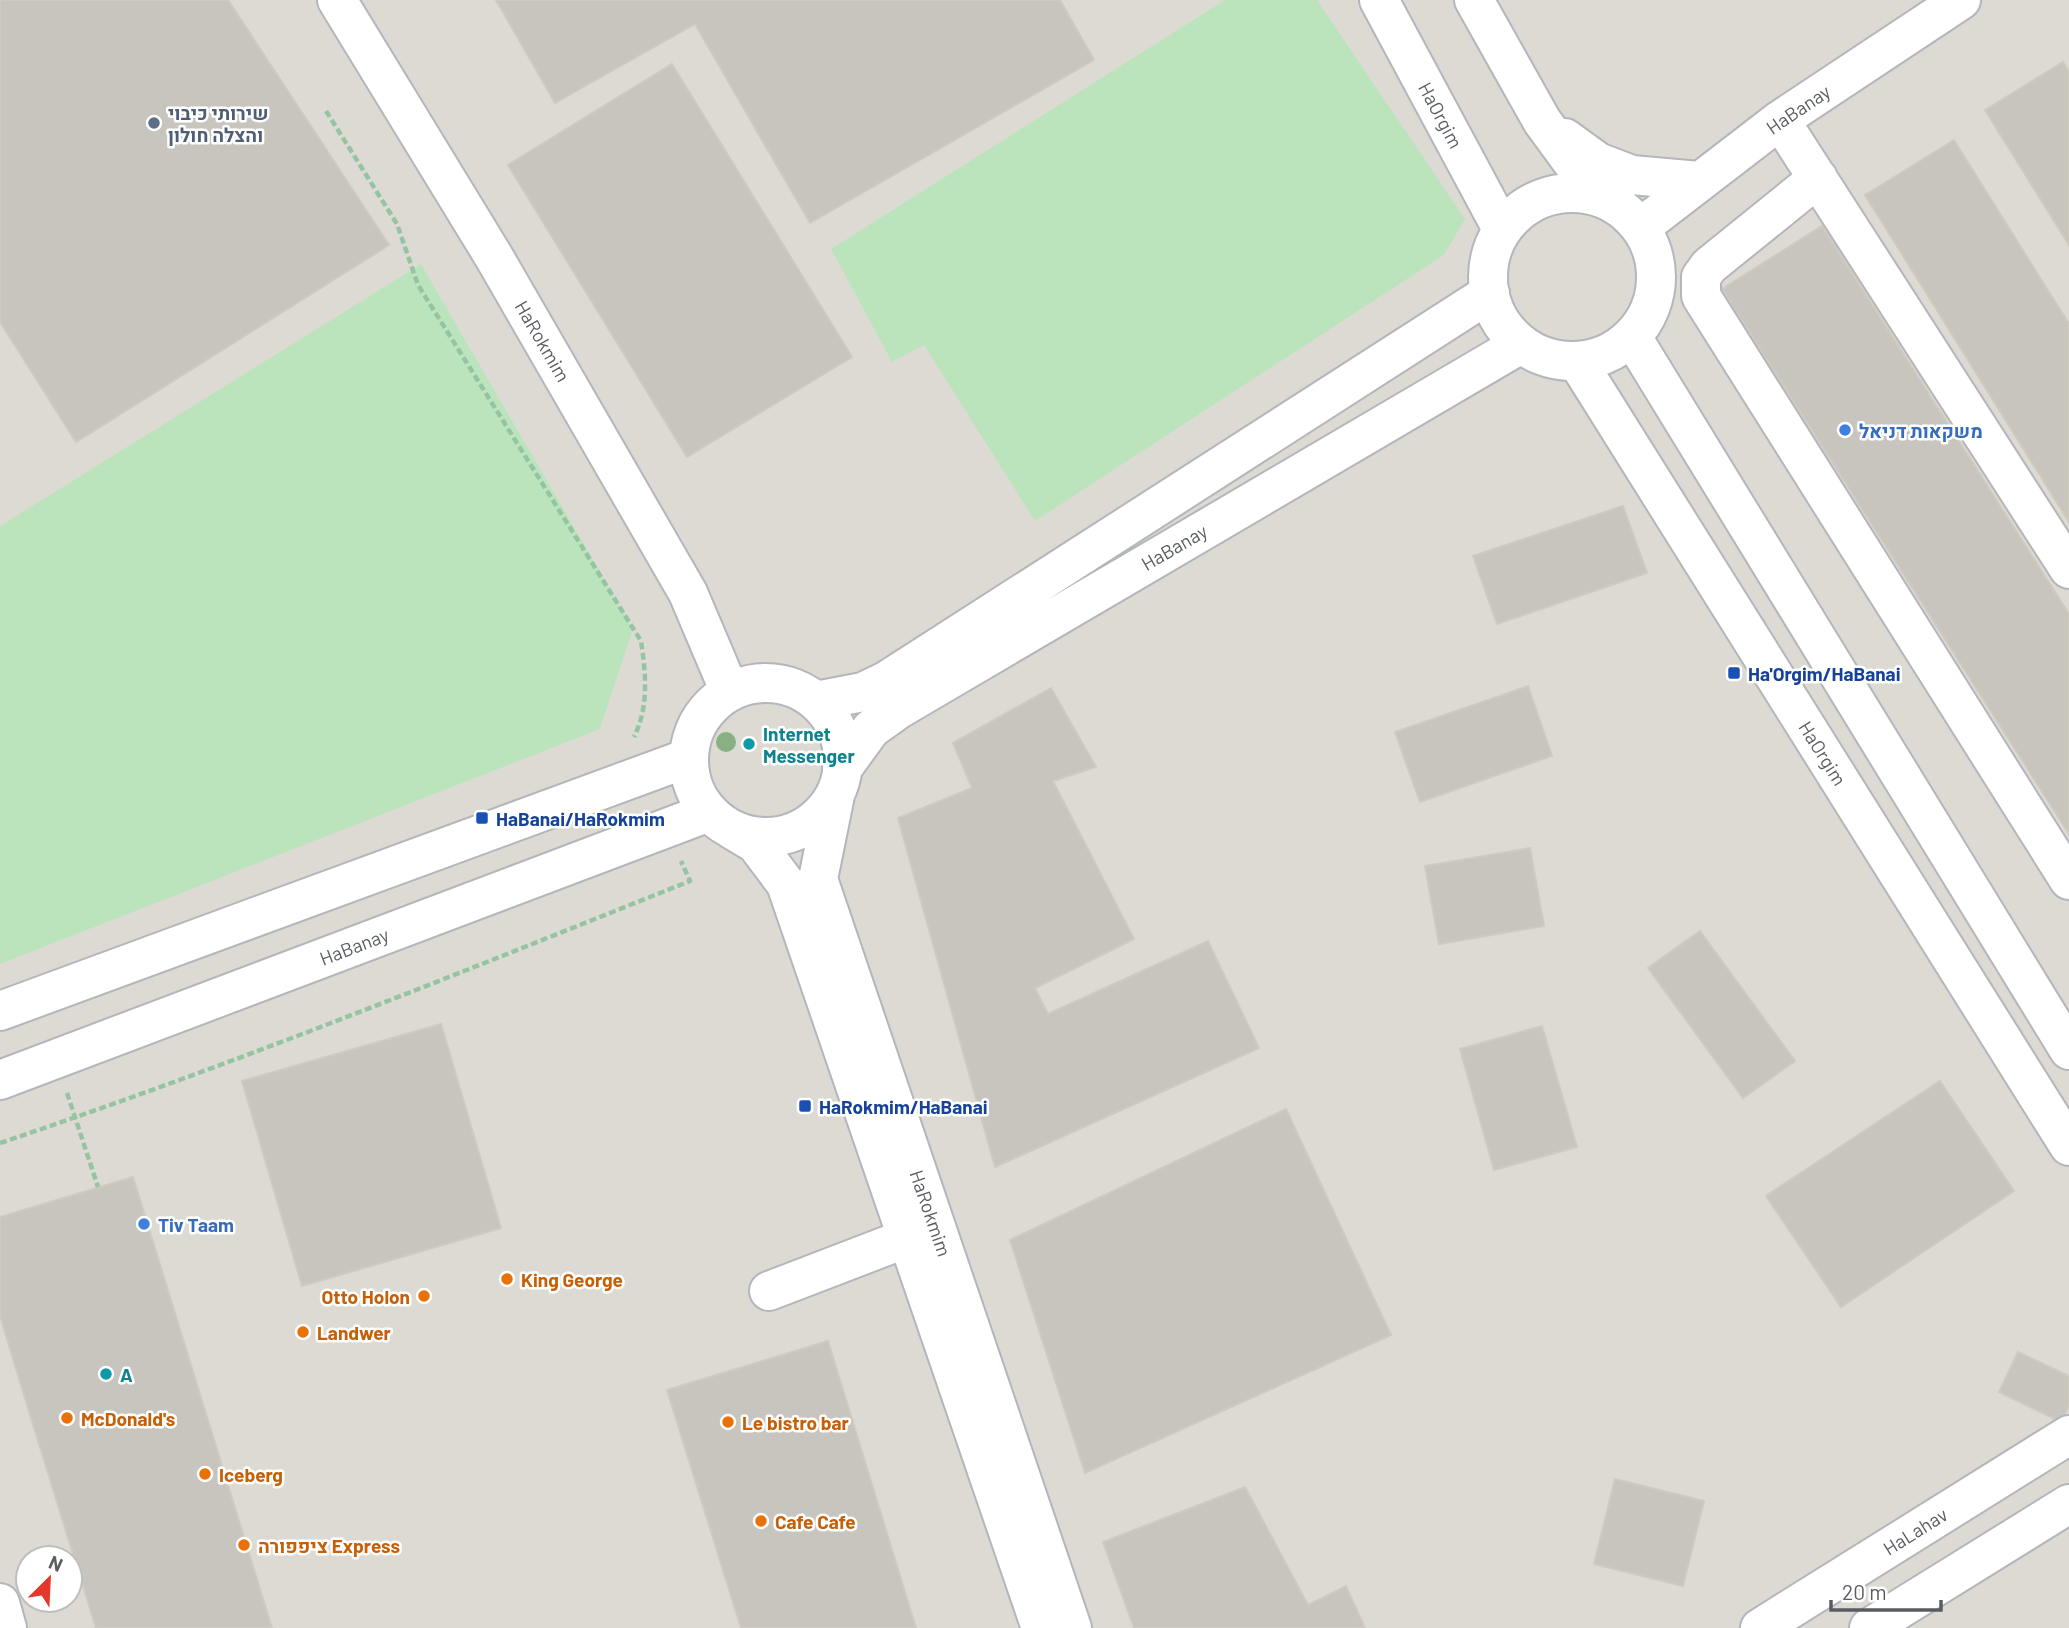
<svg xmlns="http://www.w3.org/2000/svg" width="2069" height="1628" viewBox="0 0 2069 1628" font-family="Barlow,Heebo,sans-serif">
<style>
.industrial{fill:#dddad4;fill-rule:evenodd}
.green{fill:#bce4bc}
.building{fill:#c8c5bf;stroke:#d0cabe;stroke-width:2}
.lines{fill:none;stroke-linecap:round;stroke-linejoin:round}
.minor-casing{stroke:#b3b6bb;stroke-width:42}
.path{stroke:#95c4a2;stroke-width:4.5;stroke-dasharray:7 3.5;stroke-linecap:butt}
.minor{stroke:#fff;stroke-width:38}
.tree{fill:#87b184}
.service-dot{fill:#5c6f8a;stroke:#fff;stroke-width:2.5}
.shop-dot{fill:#3f7fe0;stroke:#fff;stroke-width:2.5}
.transit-dot{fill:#1a4fb4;stroke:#fff;stroke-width:2.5}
.culture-dot{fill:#0f9aa8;stroke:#fff;stroke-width:2.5}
.food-dot{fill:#e8710a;stroke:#fff;stroke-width:2.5}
.labels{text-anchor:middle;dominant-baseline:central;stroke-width:5;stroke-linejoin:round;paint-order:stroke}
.street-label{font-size:19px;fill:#595c61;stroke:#fff}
.service-label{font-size:19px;font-weight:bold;fill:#4e5e75;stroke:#fff;text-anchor:start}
.shop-label{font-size:19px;font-weight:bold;fill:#366cbe;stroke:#fff;text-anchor:start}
.transit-label{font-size:19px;font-weight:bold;fill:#164399;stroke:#fff;text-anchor:start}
.culture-label{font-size:19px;font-weight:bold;fill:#0d838f;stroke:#fff;text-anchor:start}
.food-label{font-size:19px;font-weight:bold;fill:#c56008;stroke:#fff;text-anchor:start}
</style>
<rect width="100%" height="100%" fill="#ece9e0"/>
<!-- industrial -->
<path class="industrial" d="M0 0H2069V1628H0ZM28 1558H70V1600H28Z"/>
<!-- green -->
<path class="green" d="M1225 0H1317L1465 219 1444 255 1035 521 924 345 892 362 831 249Z
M421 264 633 629 600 729 0 964V526Z"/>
<!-- building -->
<path class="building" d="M0 0H228L389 245 76 442 0 322Z
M496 0H1060L1094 60 810 223 695 24 555 103Z
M2063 62 2069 72V245L1985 110Z
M672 64 852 357 687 457 508 165Z
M1954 140 2069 324V522L1865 195Z
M1822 226 2069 614V834L1722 289Z
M1623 506 1647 573 1497 624 1473 556Z
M1528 686 1552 756 1420 802 1395 732Z
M1051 688 1096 767 1053 781 1134 939 1035 988 1048 1014 1208 941 1259 1048 995 1167 898 818 972 788 953 743Z
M1530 848 1544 926 1439 944 1425 866Z
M1700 931 1795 1061 1743 1098 1648 968Z
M441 1024 501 1228 302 1286 242 1081Z
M1542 1026 1577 1147 1494 1170 1460 1049Z
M1940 1081 2014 1191 1841 1307 1766 1196Z
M1286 1109 1391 1335 1085 1473 1010 1240Z
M133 1177 272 1628H96L35 1431 0 1316V1217Z
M828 1341 916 1628H741L667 1390Z
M2018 1352 2069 1376V1405L2061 1422 1999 1392Z
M1615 1479 1704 1501 1683 1586 1594 1564Z
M1245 1487 1308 1605 1346 1586 1365 1628H1134L1103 1542Z"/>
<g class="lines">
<!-- minor casing -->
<g class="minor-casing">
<path id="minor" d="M337 0 494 257 688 593 730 692
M1379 0 1502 229
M1474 0 1542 121 1597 196
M1780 120 2069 569
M1565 138 1598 162 1632 175 1699 181
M1818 178 1709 266 1701 277V296L2069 880
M1488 277a84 84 0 1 1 168 0a84 84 0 1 1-168 0Z
M1641 227 1780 120 1961 0
M1632 337 2069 1050
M1577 361 2069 1146
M689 760a77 77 0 1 1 154 0a77 77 0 1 1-154 0Z
M816 701 863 692 886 681 1490 293
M842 769 871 729 899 709 1521 344
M835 795 818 879 1072 1628
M731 829 756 844 786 884 1041 1628
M0 1011 688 758
M0 1080 709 812
M769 1291 907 1238
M0 1603 7 1628
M1760 1628 2069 1435
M1869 1628 2069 1504"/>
</g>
<!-- path -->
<path class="path" d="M326 111 397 224 418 285 641 641C646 674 649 707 634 737
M67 1093 98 1187
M0 1143C233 1065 462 972 690 881L681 861"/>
<!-- minor -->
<use href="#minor" class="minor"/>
</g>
<!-- trees -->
<circle class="tree" cx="726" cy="742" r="10"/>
<!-- markers -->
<circle class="service-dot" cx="154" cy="123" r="7"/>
<g class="shop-dot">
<circle cx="1845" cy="430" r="7"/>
<circle cx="144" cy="1224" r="7"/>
</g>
<g class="transit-dot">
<rect x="1727" y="666" width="14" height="14" rx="3.5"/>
<rect x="475" y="811" width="14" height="14" rx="3.5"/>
<rect x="798" y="1099" width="14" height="14" rx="3.5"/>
</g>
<g class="culture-dot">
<circle cx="749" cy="744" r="7"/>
<circle cx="106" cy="1374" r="7"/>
</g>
<g class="food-dot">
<circle cx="507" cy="1279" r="7"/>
<circle cx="424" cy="1296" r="7"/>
<circle cx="303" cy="1332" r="7"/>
<circle cx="67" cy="1418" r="7"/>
<circle cx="728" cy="1422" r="7"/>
<circle cx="205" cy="1474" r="7"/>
<circle cx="761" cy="1521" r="7"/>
<circle cx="244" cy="1545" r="7"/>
</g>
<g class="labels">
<!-- street labels -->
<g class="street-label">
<text transform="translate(1798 109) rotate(-34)">HaBanay</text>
<text transform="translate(1441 115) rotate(62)">HaOrgim</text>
<text transform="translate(543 341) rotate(60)">HaRokmim</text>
<text transform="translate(1174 547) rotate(-30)">HaBanay</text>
<text transform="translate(1823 753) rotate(58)">HaOrgim</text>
<text transform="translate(354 946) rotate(-21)">HaBanay</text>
<text transform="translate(931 1213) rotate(71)">HaRokmim</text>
<text transform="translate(1915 1531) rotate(-32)">HaLahav</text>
</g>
<!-- service labels -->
<g class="service-label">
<text x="168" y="112">שירותי כיבוי<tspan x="168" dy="22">והצלה חולון</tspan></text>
</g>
<!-- shop labels -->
<g class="shop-label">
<text x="1859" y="430">משקאות דניאל</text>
<text x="158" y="1224">Tiv Taam</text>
</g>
<!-- transit labels -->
<g class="transit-label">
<text x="1748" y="673">Ha'Orgim/HaBanai</text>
<text x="496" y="818">HaBanai/HaRokmim</text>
<text x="819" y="1106">HaRokmim/HaBanai</text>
</g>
<!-- culture labels -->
<g class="culture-label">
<text x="763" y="733">Internet<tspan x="763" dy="22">Messenger</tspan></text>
<text x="120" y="1374">A</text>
</g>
<!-- food labels -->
<g class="food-label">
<text x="521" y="1279">King George</text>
<text x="410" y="1296" text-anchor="end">Otto Holon</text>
<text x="317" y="1332">Landwer</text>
<text x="81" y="1418">McDonald's</text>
<text x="742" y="1422">Le bistro bar</text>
<text x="219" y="1474">Iceberg</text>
<text x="775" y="1521">Cafe Cafe</text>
<text x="258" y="1545">ציפפורה Express</text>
</g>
</g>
<!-- north arrow -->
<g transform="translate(49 1579) rotate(24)"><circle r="33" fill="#ffffff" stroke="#bdbec0" stroke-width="2"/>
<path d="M0-5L12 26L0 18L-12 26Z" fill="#e6372b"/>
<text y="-10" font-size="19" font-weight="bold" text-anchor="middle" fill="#595c61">N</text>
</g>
<!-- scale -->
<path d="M1831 1600v10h110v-10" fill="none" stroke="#595c61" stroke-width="3.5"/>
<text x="1842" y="1600" font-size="21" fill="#595c61" stroke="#ffffff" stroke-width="5" paint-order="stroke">20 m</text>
</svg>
